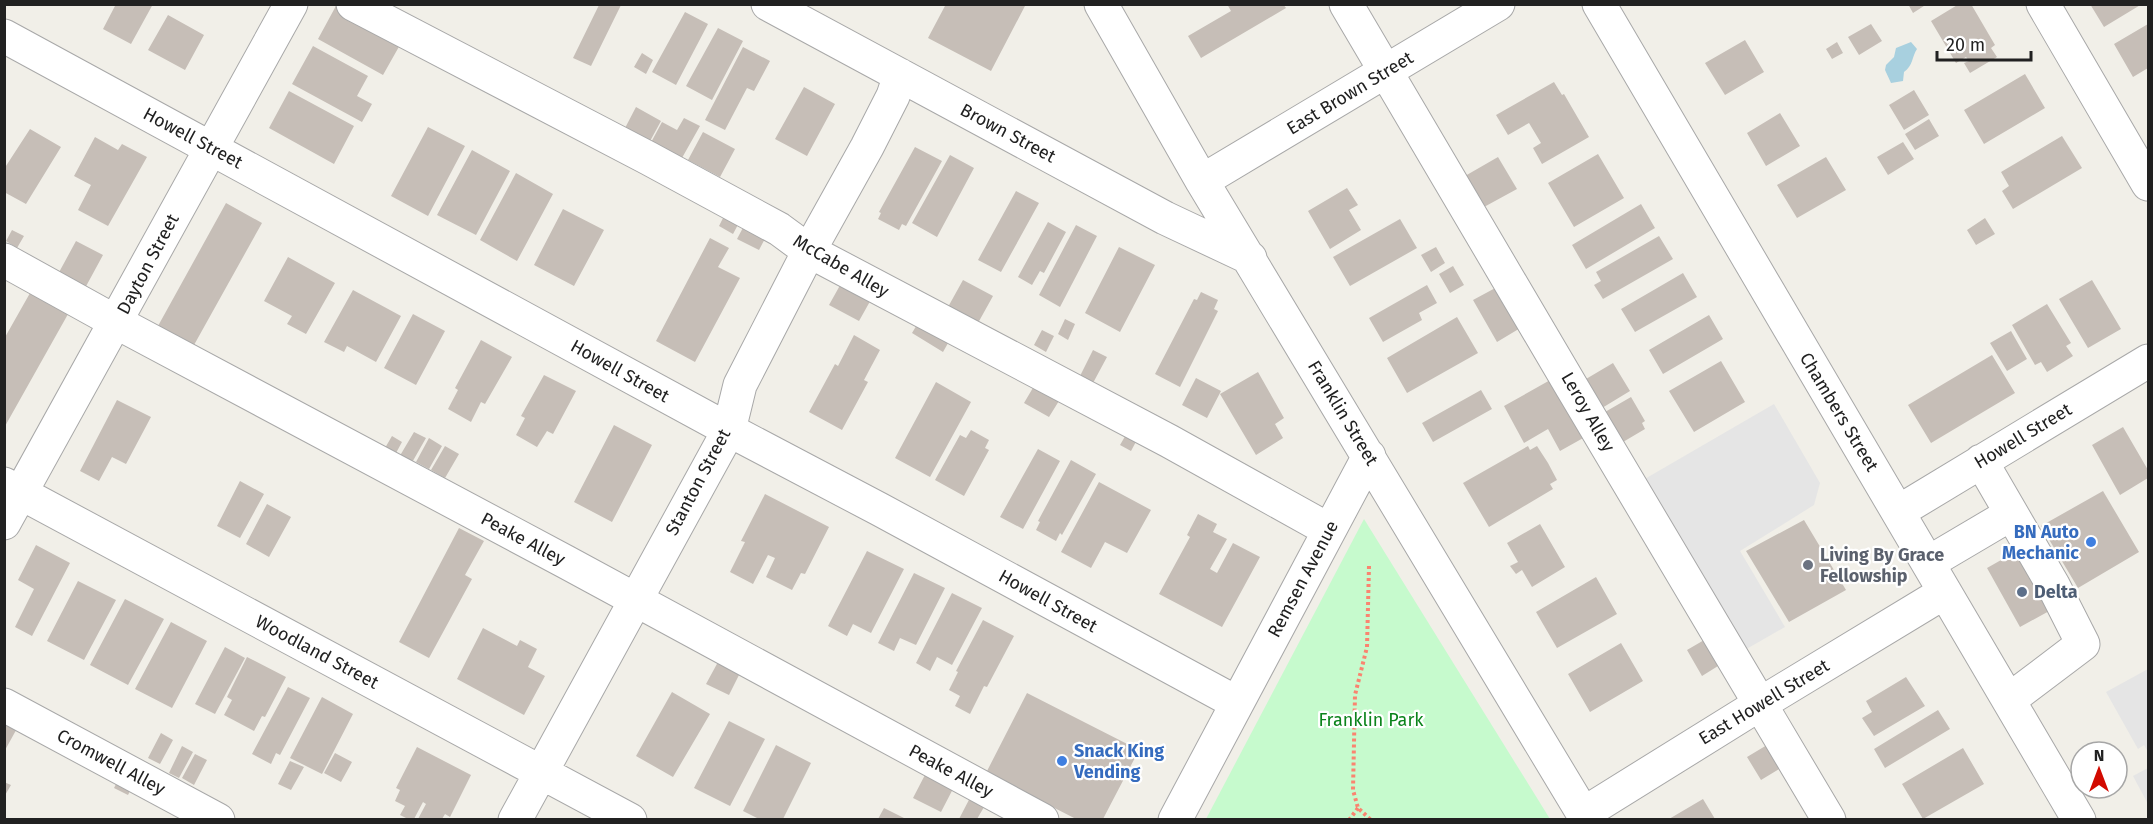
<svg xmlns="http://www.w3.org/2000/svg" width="2153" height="824" viewBox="0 0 2153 824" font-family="'Fira Sans',sans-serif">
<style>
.park{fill:#c6facd}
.parking{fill:#e5e5e5}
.water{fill:#a8d0df}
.building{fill:#c6beb7}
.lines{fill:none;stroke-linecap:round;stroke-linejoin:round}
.minor-casing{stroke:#a8a8a8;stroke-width:35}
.path{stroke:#fa8470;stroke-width:4;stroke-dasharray:3 3;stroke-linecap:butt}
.minor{stroke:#fff;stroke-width:33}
.shop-dot{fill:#3f7fe0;stroke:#fff;stroke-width:2}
.worship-dot{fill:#6b7280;stroke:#fff;stroke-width:2}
.service-dot{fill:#5c6f8a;stroke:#fff;stroke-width:2}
.labels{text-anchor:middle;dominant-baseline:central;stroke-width:4.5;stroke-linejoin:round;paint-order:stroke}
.street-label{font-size:18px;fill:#212121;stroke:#fff}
.shop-label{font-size:18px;font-weight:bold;fill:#366cbe;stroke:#fff;text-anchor:end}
.worship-label{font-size:18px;font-weight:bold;fill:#5b616d;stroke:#fff;text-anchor:start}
.service-label{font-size:18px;font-weight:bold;fill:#4e5e75;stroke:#fff;text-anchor:start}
.park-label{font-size:18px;fill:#0b831b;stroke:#fff}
</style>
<rect width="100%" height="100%" fill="#f1efe8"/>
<!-- park -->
<path class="park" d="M1364 519 1550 819H1206Z"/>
<!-- parking -->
<path class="parking" d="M1774 404 1820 483 1814 505 1740 551 1785 627 1743 651 1643 480Z
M2148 669V752L2144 745 2138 749 2106 692Z
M2148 768V804L2133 776Z"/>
<!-- water -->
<path class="water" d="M1911 42 1917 49C1912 56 1913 66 1904 72L1903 81 1891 83 1885 70 1886 65 1894 57 1896 48Z"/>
<!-- building -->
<path class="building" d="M116 4H153L131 44 103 29Z
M337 4 405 36 383 75 318 39Z
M946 4 978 6 1026 4 991 71 928 38Z
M1227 4H1283L1286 8 1201 58 1188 36 1231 11Z
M1908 4H1927L1913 13Z
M1959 4H1971L1995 45 1991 48 1997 57 1970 73 1964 63 1969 61 1966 57 1956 63 1931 21Z
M2090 4H2142L2104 27Z
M599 5H621L591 66 573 58Z
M685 12 708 24 676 85 652 72Z
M168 15 204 35 185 70 148 50Z
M1871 24 1882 41 1859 55 1848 37Z
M2148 24V68L2133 77 2114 44Z
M718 28 743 41 712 100 686 86Z
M1745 40 1764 72 1725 95 1705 63Z
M1837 42 1843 53 1832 59 1826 49Z
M313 46 368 76 357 96 372 104 362 122 292 84Z
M743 47 770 61 754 91 747 88 725 130 705 120Z
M642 53 653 60 646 74 634 67Z
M2025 74 2045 108 1984 144 1964 110Z
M1554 82 1562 95 1564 94 1589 137 1542 164 1533 148 1541 143 1529 123 1508 135 1496 115Z
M804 87 835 104 807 156 775 139Z
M1914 90 1929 115 1904 130 1889 105Z
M289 91 354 126 334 164 269 128Z
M636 107 661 121 649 143 624 130Z
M1780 113 1800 146 1766 166 1747 133Z
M684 118 700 126 678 165 648 148 662 122 677 130Z
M1929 119 1939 136 1915 150 1905 134Z
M428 127 465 146 428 216 391 196Z
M30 129 61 147 26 204 4 192V169Z
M703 132 735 149 720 177 688 160Z
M2062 136 2082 168 2013 209 2002 191 2009 186 2001 172Z
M95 137 118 150 122 144 147 157 108 226 78 210 91 185 74 176Z
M1903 142 1914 159 1888 175 1877 157Z
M915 147 942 161 906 226 902 224 899 230 878 219 881 213 879 212Z
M472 150 510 171 476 235 437 215Z
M1598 154 1624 198 1574 227 1548 183Z
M950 155 974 168 937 237 912 223Z
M1498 157 1517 189 1484 207 1465 176Z
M1826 157 1846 190 1797 218 1777 185Z
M516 173 553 194 517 261 480 240Z
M1347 188 1358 205 1349 210 1361 230 1330 249 1308 211Z
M1016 191 1039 203 1001 272 978 260Z
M226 203 262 223 194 345 158 326Z
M1641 204 1655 228 1586 269 1572 245Z
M563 209 604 230 574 286 534 265Z
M726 212 741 219 733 234 719 226Z
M1985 218 1995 234 1976 245 1967 230Z
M1400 219 1417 248 1350 286 1333 257Z
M746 222 768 233 759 250 737 239Z
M1048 222 1066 232 1044 273 1040 271 1032 285 1018 277Z
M1076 225 1097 236 1060 307 1039 295Z
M12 230 24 236 17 248 6 241Z
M1659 236 1673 259 1603 299 1594 285 1601 281 1596 272Z
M710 238 729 248 718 267 740 278 695 362 656 341Z
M76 241 103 255 84 290 57 276Z
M1119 247 1155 265 1120 332 1085 313Z
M1436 247 1445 263 1431 272 1421 255Z
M288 257 335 283 306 334 287 324 292 316 264 301Z
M1453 266 1464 285 1450 293 1439 274Z
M1683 273 1697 297 1635 332 1621 309Z
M843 280 873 296 859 321 829 305Z
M963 280 993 296 978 323 948 307Z
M2092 280 2121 329 2088 348 2059 299Z
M1427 285 1437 303 1419 313 1422 320 1383 342 1369 318Z
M34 286 72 307 4 428V339Z
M1499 286 1522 327 1497 342 1473 300Z
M353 290 401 316 376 362 347 346 344 352 324 342Z
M1201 292 1218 300 1214 309 1218 311 1180 387 1155 374 1194 299 1197 300Z
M2047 304 2071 343 2066 346 2073 356 2047 372 2041 362 2035 365 2012 325Z
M413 314 445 331 416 385 384 368Z
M1709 315 1723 339 1663 374 1649 350Z
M1457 317 1478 353 1407 393 1387 358Z
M921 318 952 336 943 352 912 333Z
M1065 319 1075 324 1068 340 1058 334Z
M1042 330 1054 336 1046 352 1034 345Z
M2011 331 2027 359 2007 371 1990 343Z
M854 335 880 350 864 380 868 382 842 430 809 412 835 364 838 366Z
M481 340 512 357 485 404 481 402 471 422 448 409 458 390 455 388Z
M1093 350 1107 357 1093 383 1080 376Z
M1992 355 2015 393 1931 443 1908 405Z
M1721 361 1745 402 1694 432 1669 391Z
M1613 363 1630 391 1602 408 1586 379Z
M1258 372 1284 418 1275 424 1283 438 1256 455 1220 394Z
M544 375 576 391 553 434 547 431 537 447 516 435 525 418 521 416Z
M1196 378 1221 391 1207 418 1182 405Z
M1552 379 1585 437 1560 451 1548 429 1524 443 1504 406Z
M1037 381 1062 396 1049 417 1024 403Z
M936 382 971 402 930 477 895 458Z
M1481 390 1492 409 1433 442 1422 423Z
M1631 397 1645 421 1642 423 1645 429 1623 442 1605 412Z
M117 400 151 417 126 464 112 457 99 481 80 471Z
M614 425 652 445 612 522 574 502Z
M2123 427 2148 470V478L2120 495 2092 445Z
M971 430 989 440 985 448 989 450 964 496 935 480 960 435 966 438Z
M414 432 426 438 410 466 398 459Z
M1127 433 1138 438 1131 451 1120 445Z
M392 436 402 442 396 453 385 448Z
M429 438 442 446 429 469 416 462Z
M445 446 459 454 445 478 431 470Z
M1528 446 1530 450 1537 446 1548 463 1557 480 1550 484 1553 489 1489 527 1463 483Z
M1038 449 1060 461 1023 529 1000 517Z
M1071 460 1096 474 1062 535 1060 533 1056 541 1036 530 1040 522 1038 521Z
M240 481 264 494 240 538 217 526Z
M1099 482 1151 510 1127 553 1105 542 1091 568 1061 552Z
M2103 491 2139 552 2078 588 2041 526Z
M765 494 829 527 805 574 801 573 792 590 766 577 775 558 768 555 753 584 730 572 745 542 741 541Z
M267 504 291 517 269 557 246 544Z
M1198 514 1217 524 1213 532 1227 539 1210 569 1217 573 1233 543 1260 557 1222 627 1159 594 1190 537 1187 535Z
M1804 520 1846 590 1789 622 1746 551Z
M1540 524 1565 567 1532 587 1522 570 1516 574 1510 566 1518 562 1507 543Z
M459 528 484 541 465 575 472 579 429 658 399 642Z
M36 545 70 563 32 636 15 627 34 589 18 580Z
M867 551 904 569 871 633 853 624 847 636 828 626Z
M2017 551 2051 610 2020 627 1987 568Z
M914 573 945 588 916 645 900 638 894 651 878 643Z
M1596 577 1617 614 1557 648 1536 612Z
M78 581 116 600 84 660 47 641Z
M952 593 982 608 952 665 937 657 930 671 916 663Z
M125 599 164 619 128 685 90 665Z
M983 620 1014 636 987 687 984 686 970 714 955 706 960 696 949 690 958 672 956 671Z
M171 622 207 641 172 708 135 689Z
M483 628 517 646 520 640 537 649 528 667 545 676 524 715 457 679Z
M1711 636 1726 661 1702 676 1687 650Z
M1621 643 1643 681 1590 712 1568 674Z
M225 647 245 658 215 714 195 704Z
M247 657 286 677 265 717 262 716 254 731 224 715 232 700 227 697Z
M718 662 740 673 729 695 706 684Z
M1906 677 1925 706 1874 736 1862 718 1872 712 1866 701Z
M288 687 310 698 280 755 276 753 271 764 252 754Z
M672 692 710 714 673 777 636 756Z
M1027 693 1139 750 1103 819H1076L986 773Z
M322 697 353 714 322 774 290 758Z
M1938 710 1950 729 1885 768 1874 749Z
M4 715 20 723 4 752Z
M729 721 765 739 730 806 694 788Z
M161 733 173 740 160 764 148 758Z
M1772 742 1786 765 1761 780 1747 757Z
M776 745 811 763 783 819H759L743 811Z
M182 746 193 752 179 778 169 773Z
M417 747 471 775 450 817 445 814 442 819H418L426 804 423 802 414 819H408L400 815 405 806 395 801 400 790 396 788Z
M1963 748 1984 784 1923 819 1902 784Z
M335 753 352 762 341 782 324 773Z
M195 754 207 760 194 785 182 778Z
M290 761 304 767 291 790 278 784Z
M927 771 955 785 941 812 913 798Z
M119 778 133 785 128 795 114 788Z
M4 782 11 785 4 797Z
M972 794 987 802 977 819H959Z
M1703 799 1715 819H1669Z
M884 808 906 819H878Z"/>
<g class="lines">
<!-- minor casing -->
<g class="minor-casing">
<path id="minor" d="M353 4 648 158 779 229 809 251 1169 441 1329 530
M768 4 1165 218 1250 258
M1101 4 1202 181 1587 820
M1346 4C1506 277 1667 548 1829 820
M1599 4 2079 820
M2043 4 2148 184
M4 36 729 430 879 509 1237 703
M1202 181 1498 4
M4 260 116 322 566 562 1042 820
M1981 461 2053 585 2083 644 2009 700
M4 484 630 820
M1898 512 2148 361
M4 523 291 4
M1928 563 2011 514
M4 705 218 820
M1583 814 1760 704 1945 592
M515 820 729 430 740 385 809 251 867 147 893 96 900 75
M1175 820 1369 456"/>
</g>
<!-- path -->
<path class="path" d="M1369 566 1367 647 1355 695 1353 790 1358 808 1371 820
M1349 820 1358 808"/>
<!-- minor -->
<use href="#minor" class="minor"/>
</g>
<!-- markers -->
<g class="shop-dot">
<circle cx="2091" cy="542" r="6"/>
<circle cx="1062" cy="761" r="6"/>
</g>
<circle class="worship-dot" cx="1808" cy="565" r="6"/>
<circle class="service-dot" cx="2022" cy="592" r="6"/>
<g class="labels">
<!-- street labels -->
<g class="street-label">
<text transform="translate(1350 93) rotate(-31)">East Brown Street</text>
<text transform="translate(1008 133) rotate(28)">Brown Street</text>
<text transform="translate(193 138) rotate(28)">Howell Street</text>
<text transform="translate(148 264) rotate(-62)">Dayton Street</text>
<text transform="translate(841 266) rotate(30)">McCabe Alley</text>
<text transform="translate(620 371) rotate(29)">Howell Street</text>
<text transform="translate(1588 412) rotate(60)">Leroy Alley</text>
<text transform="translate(1839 412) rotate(59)">Chambers Street</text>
<text transform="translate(1343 413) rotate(59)">Franklin Street</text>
<text transform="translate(2023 436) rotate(-31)">Howell Street</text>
<text transform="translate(698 482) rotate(-62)">Stanton Street</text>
<text transform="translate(523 539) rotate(28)">Peake Alley</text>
<text transform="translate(1303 579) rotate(-62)">Remsen Avenue</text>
<text transform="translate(1048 601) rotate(29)">Howell Street</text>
<text transform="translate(317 652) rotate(28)">Woodland Street</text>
<text transform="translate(1764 702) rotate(-31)">East Howell Street</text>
<text transform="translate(111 762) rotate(28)">Cromwell Alley</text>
<text transform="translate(951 771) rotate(28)">Peake Alley</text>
</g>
<!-- shop labels -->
<g class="shop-label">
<text x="2079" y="532">BN Auto<tspan x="2079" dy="21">Mechanic</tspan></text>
<text x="1074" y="751" text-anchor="start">Snack King<tspan x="1074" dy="21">Vending</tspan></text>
</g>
<!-- worship labels -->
<g class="worship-label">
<text x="1820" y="555">Living By Grace<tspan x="1820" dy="21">Fellowship</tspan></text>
</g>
<!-- service labels -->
<g class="service-label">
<text x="2034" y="592">Delta</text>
</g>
<!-- park labels -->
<g class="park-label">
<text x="1371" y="720">Franklin Park</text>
</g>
</g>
<!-- border -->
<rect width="2153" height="824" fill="none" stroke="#212121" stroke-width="12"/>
<!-- north arrow -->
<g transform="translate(2099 770)"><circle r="28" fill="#ffffff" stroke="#a6a6a6" stroke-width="1.5"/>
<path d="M0-4.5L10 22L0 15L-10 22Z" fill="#d20a00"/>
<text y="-9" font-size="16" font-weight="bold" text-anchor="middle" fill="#212121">N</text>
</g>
<!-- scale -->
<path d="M1937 51v9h94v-9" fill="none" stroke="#212121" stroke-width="3"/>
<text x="1946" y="51" font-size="18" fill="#212121" stroke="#ffffff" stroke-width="4.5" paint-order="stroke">20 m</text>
</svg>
